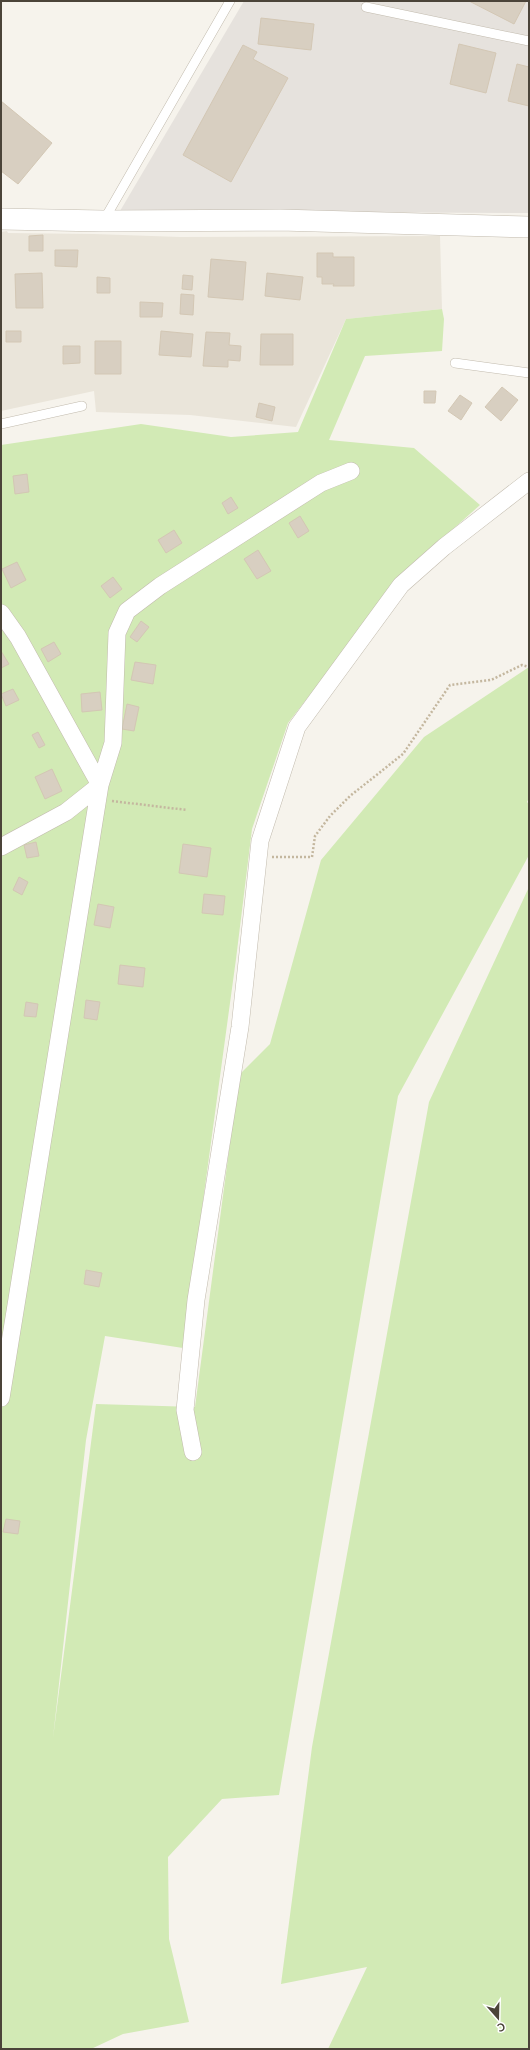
<svg xmlns="http://www.w3.org/2000/svg" width="530" height="2050" viewBox="0 0 530 2050" font-family="'Nunito Sans',sans-serif">
<style>
.residential{fill:#eae5da}
.industrial{fill:#e6e2dd}
.green{fill:#d2eab5}
.building{fill:#d8cfc1;stroke:#d3c7b4}
.lines{fill:none;stroke-linecap:round;stroke-linejoin:round}
.service-casing{stroke:#c2bbae;stroke-width:10}
.minor-casing{stroke:#c2bbae;stroke-width:18}
.tertiary-casing{stroke:#c2bbae;stroke-width:22}
.path{stroke:#c4b79f;stroke-width:2.5;stroke-dasharray:2 2;stroke-linecap:butt}
.service{stroke:#fff;stroke-width:9}
.minor{stroke:#fff;stroke-width:17}
.tertiary{stroke:#fff;stroke-width:21}
</style>
<rect width="100%" height="100%" fill="#f6f3ec"/>
<!-- residential -->
<path class="residential" d="M7 231 8 233 94 234 180 237 440 236 442 309 346 319 296 427 190 415 96 412 94 391 1 411V232Z"/>
<!-- industrial -->
<path class="industrial" d="M244 1H529V213L120 211Z"/>
<!-- green -->
<path class="green" d="M442 309 444 319 442 351 365 356 329 440 414 448 480 505 407 570 288 723 252 829 236 959 183 1348 105 1336 86 1440 53 1738 96 1404 195 1407 239 1075 270 1044 321 860 424 737 529 667V798L527 802 529 804V855L398 1096 279 1795 222 1799 168 1857 169 1939 189 2022 123 2034 91 2049H1V445L141 424 231 437 298 432 346 319Z
M529 887V2049H328L367 1967 281 1984 312 1747 429 1102Z"/>
<!-- building -->
<path class="building" d="M469 1H526L514 24Z
M261 18 314 24 311 50 258 44Z
M459 44 496 53 486 93 450 84Z
M243 45 257 52 253 59 288 78 231 182 183 155Z
M517 64 529 67V106L508 101Z
M1 101 52 143 18 184 1 171Z
M43 235V251H29V236Z
M55 250H78L77 267 55 266Z
M317 253H333V257H354V286H333L334 284H322V277H317Z
M211 259 246 262 243 300 208 297Z
M42 273 43 308H16L15 274Z
M267 273 303 277 300 300 265 296Z
M183 275 193 276 192 290 182 289Z
M97 277 110 278V293H97Z
M181 294 194 295 193 315 180 314Z
M140 302 163 303 162 317H140Z
M6 331H21V342H6Z
M161 331 193 334 191 357 159 355Z
M206 332 230 333 229 345 241 346 240 361 228 360V367L203 366Z
M261 334H293V365H260Z
M95 341H121V374H95Z
M63 346H80V363L63 364Z
M502 387 518 400 501 421 485 407Z
M424 391H436L435 403H424Z
M460 395 472 403 461 420 448 411Z
M259 403 275 407 272 421 256 417Z
M27 474 29 492 15 494 13 476Z
M231 497 238 508 228 514 222 503Z
M300 516 309 531 298 538 289 523Z
M174 530 182 543 166 553 158 540Z
M258 550 271 571 257 579 244 559Z
M17 562 26 580 11 588 2 569Z
M113 577 122 589 110 598 101 586Z
M141 621 149 627 137 642 130 637Z
M54 642 61 654 48 662 41 649Z
M1 651 9 664 1 668Z
M135 662 156 665 153 684 131 680Z
M13 689 19 700 6 706 1 694Z
M100 692 102 710 82 712 81 694Z
M127 704 139 707 134 731 122 729Z
M38 732 45 745 39 748 32 735Z
M52 769 62 791 45 799 35 777Z
M36 842 39 856 27 858 24 845Z
M183 844 211 848 207 877 179 873Z
M19 877 28 882 22 895 13 890Z
M204 894 225 896 223 915 202 913Z
M98 904 114 907 110 928 94 925Z
M120 965 145 968 143 987 118 984Z
M86 1000 100 1002 97 1020 84 1018Z
M26 1002 38 1004 36 1017 24 1016Z
M86 1270 102 1273 99 1287 84 1284Z
M6 1519 20 1521 18 1534 3 1532Z"/>
<g class="lines">
<!-- service casing -->
<g class="service-casing">
<path id="service" d="M366 7 529 41
M104 220 230 1
M455 363 529 373
M1 424 82 406"/>
</g>
<!-- minor casing -->
<g class="minor-casing">
<path id="minor" d="M1 613 18 637 100 785 1 1398
M1 847 66 812 100 785 113 743 117 633 127 611 160 586 321 483 351 471
M193 1452 185 1410 196 1300 240 1027 260 841 297 727 401 585 444 547 529 481"/>
</g>
<!-- tertiary casing -->
<g class="tertiary-casing">
<path id="tertiary" d="M1 219 103 221 280 220 529 227"/>
</g>
<!-- path -->
<path class="path" d="M112 801 187 810
M272 857H312L315 836 330 816 350 796 403 754 450 685 491 680 522 665 529 667"/>
<!-- service -->
<use href="#service" class="service"/>
<!-- minor -->
<use href="#minor" class="minor"/>
<!-- tertiary -->
<use href="#tertiary" class="tertiary"/>
</g>
<!-- border -->
<rect width="530" height="2050" fill="none" stroke="#4b4439" stroke-width="4"/>
<!-- north arrow -->
<g transform="translate(498 2018) rotate(160)" stroke="#ffffff" stroke-width="3" paint-order="stroke">
<path d="M0-3L7 15L0 10L-7 15Z" fill="#4b4439"/>
<text y="-6" font-size="11" font-weight="bold" text-anchor="middle" fill="#4b4439">С</text>
</g>
</svg>
